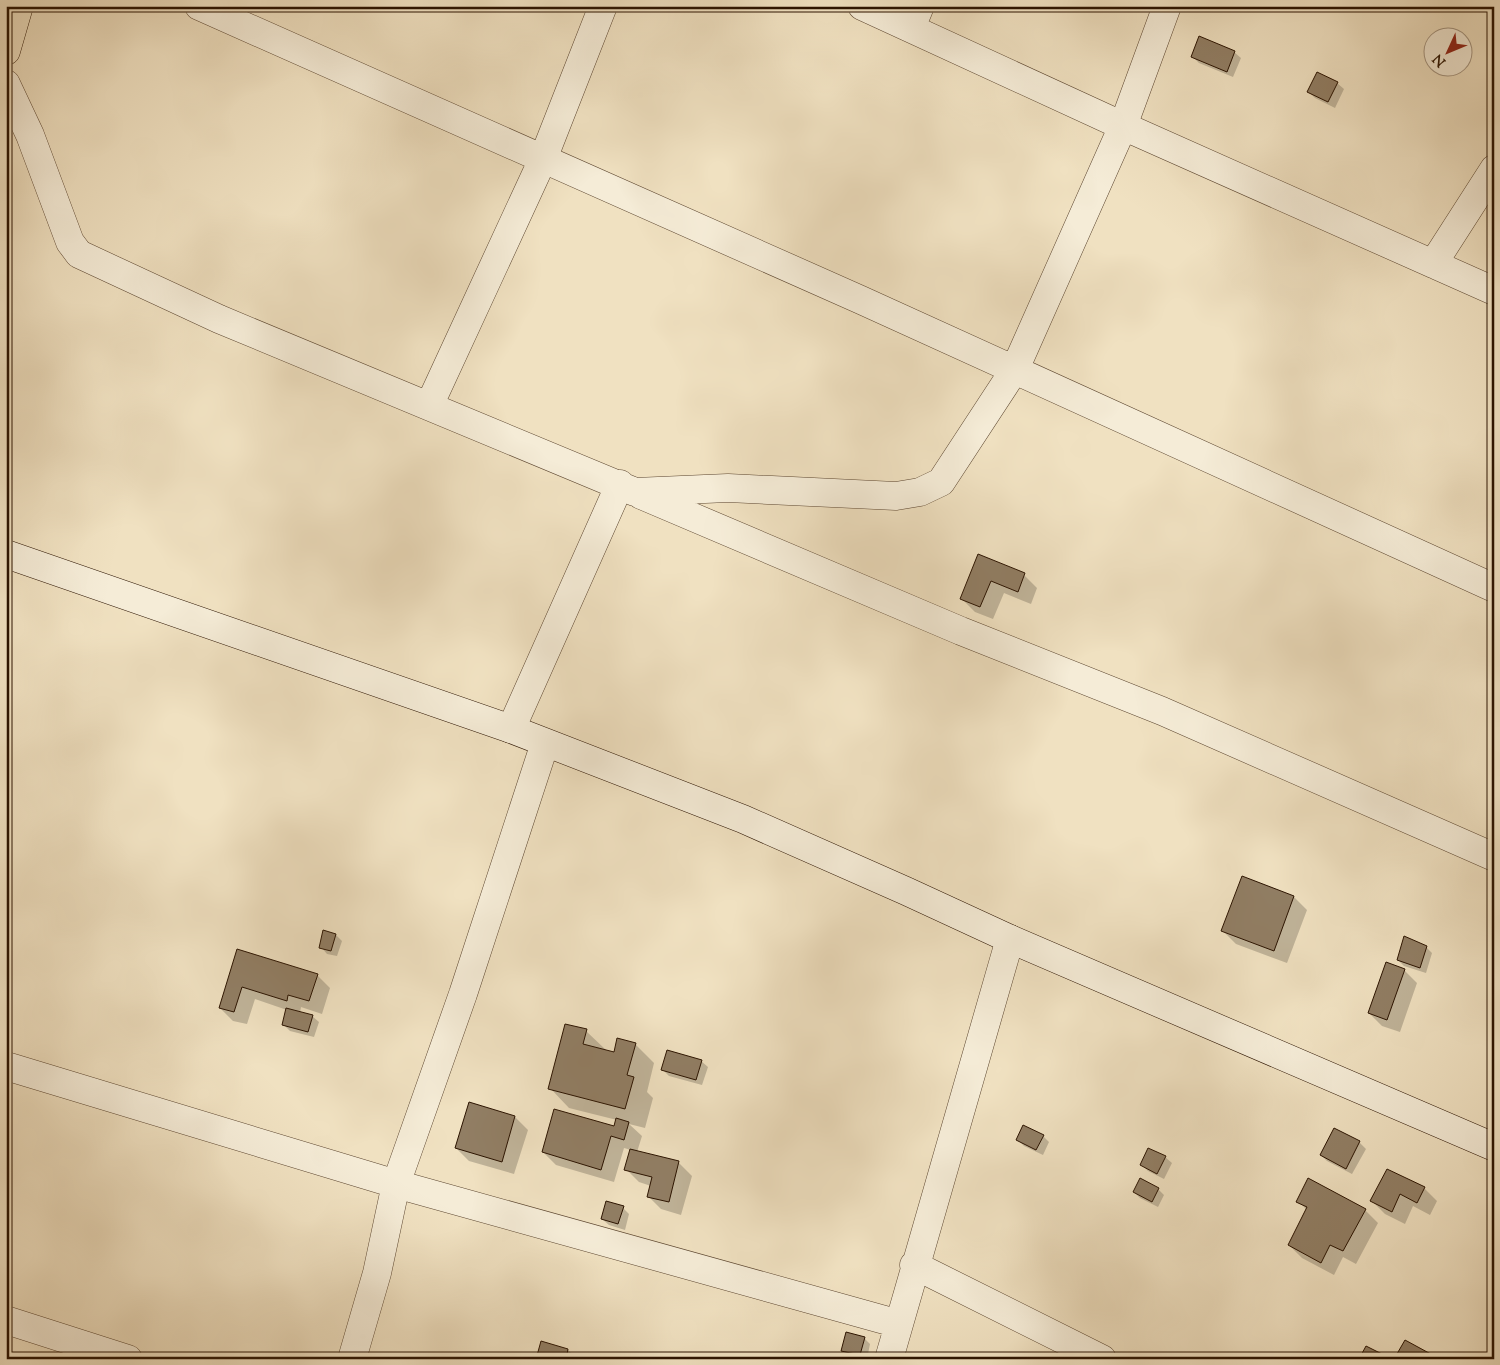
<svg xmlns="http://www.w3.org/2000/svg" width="1500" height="1365" viewBox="0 0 1500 1365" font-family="'Sorts Mill Goudy',serif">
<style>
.shadow{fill:#0003}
.building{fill:#917e64;stroke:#2b1300}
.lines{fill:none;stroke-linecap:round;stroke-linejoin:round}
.street-casing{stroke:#5c4630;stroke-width:29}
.secondary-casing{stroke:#2b1300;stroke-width:29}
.highway-casing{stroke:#2b1300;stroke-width:29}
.street{stroke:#f5ecd7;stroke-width:28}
.secondary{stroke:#f5ecd7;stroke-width:28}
.highway{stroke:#f0e1c1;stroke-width:28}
</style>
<rect width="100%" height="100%" fill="#f0e1c1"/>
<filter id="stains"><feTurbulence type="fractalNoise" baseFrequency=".004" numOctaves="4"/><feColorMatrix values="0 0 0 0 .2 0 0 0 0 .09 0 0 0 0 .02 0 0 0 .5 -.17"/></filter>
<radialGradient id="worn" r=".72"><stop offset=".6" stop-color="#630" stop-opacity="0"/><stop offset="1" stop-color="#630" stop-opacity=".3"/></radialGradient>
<!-- shadow -->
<path class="shadow" d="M1234 52 1241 58 1233 77 1199 63 1193 57Z
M1337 83 1344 89 1335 108 1315 98 1309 92Z
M979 556 1024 575 1037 588 1031 604 1004 593 993 619 975 612 962 599Z
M1242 878 1294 897 1307 910 1287 963 1236 944 1223 931Z
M336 935 342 941 337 956 327 954 321 947Z
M1426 947 1432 953 1426 973 1404 966 1398 960Z
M238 950 317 975 330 988 322 1014 301 1007 300 1013 312 1016 319 1022 314 1037 290 1031 284 1025 287 1010 255 999 247 1024 233 1021 220 1008Z
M1404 970 1417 983 1400 1032 1382 1026 1369 1013Z
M586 1031 606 1050 614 1053 635 1044 654 1063 647 1092 653 1098 645 1128 629 1124 642 1136 637 1152 679 1163 692 1176 681 1215 661 1209 648 1196 651 1186 639 1182 626 1169 631 1150 624 1148 614 1182 556 1165 543 1152 615 1128 617 1120 569 1108 550 1088Z
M701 1061 708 1067 702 1085 669 1076 662 1069Z
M470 1104 515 1117 528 1130 514 1174 469 1161 456 1148Z
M1334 1130 1359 1142 1366 1149 1352 1174 1327 1161 1321 1155Z
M1043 1136 1049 1142 1043 1155 1024 1146 1018 1140Z
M1165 1157 1172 1163 1164 1179 1148 1171 1142 1165Z
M1424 1188 1437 1201 1430 1215 1413 1206 1405 1224 1385 1214 1372 1201Z
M1158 1189 1164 1195 1158 1207 1140 1198 1134 1192Z
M1298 1201 1365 1210 1378 1223 1356 1264 1343 1257 1334 1275 1302 1258 1289 1245 1307 1210Z
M623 1208 629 1214 625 1230 609 1225 602 1219Z
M864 1338 870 1344 867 1359 849 1356 843 1350Z
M568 1350 574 1356 573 1359H538Z"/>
<!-- building -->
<path class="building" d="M1199 36 1235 51 1227 72 1191 57Z
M1317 72 1338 82 1328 102 1307 92Z
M978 554 1025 573 1018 592 991 581 980 607 960 599Z
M1242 876 1294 896 1274 951 1221 931Z
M323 930 336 934 331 951 319 948Z
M1404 936 1427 946 1420 968 1397 960Z
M237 949 318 974 309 1001 288 995 287 1001 242 987 234 1012 219 1008Z
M1386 962 1405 969 1387 1020 1368 1013Z
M286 1008 313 1015 308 1032 282 1025Z
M565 1024 587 1029 583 1044 614 1052 617 1038 636 1043 627 1075 634 1077 625 1109 548 1089Z
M667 1050 702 1060 696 1080 661 1070Z
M469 1102 515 1116 502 1162 455 1148Z
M554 1109 614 1126 616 1118 629 1122 624 1140 611 1136 601 1170 542 1152Z
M1023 1125 1044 1135 1036 1150 1016 1140Z
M1334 1128 1360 1141 1346 1169 1320 1155Z
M1148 1148 1166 1156 1157 1174 1140 1165Z
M630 1149 679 1161 669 1202 647 1197 652 1177 624 1170Z
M1387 1169 1425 1187 1417 1203 1400 1194 1392 1212 1370 1201Z
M1140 1178 1159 1188 1152 1202 1133 1192Z
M1308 1178 1366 1209 1343 1251 1330 1245 1321 1263 1288 1245 1307 1207 1296 1202Z
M606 1201 624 1206 618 1224 601 1219Z
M846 1332 865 1337 860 1355 841 1351Z
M1405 1340 1440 1359H1394Z
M541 1341 568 1349 566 1359H536Z
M1366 1346 1392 1359H1359Z"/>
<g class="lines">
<!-- street casing -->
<g class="street-casing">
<path id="street" d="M199 6 861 300 1494 588
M862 6 1123 126 1494 291
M911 28 920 6
M6 84 30 135 70 242 79 254 219 319 635 492 728 488 896 496 920 492 941 482 1015 369 1123 126 1167 6
M1433 264 1494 169
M429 406 543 159 603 6
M641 495 961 631 1162 711 1494 857
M511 729 620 484
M6 1066 396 1184 899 1324
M914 1265 1102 1359
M6 1320 128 1359
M352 1359 377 1273 396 1184 463 994 545 743
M889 1359 1010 939"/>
</g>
<!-- secondary casing -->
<g class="secondary-casing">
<path id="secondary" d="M6 554 511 729 743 819 906 891 1010 939 1494 1147"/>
</g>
<!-- highway casing -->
<g class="highway-casing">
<path id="highway" d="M6 51 19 6"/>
</g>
<!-- street -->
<use href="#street" class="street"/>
<!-- secondary -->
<use href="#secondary" class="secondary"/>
<!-- highway -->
<use href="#highway" class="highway"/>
</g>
<!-- margin -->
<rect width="1500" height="1365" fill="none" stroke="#f0e1c1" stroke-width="25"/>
<rect x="8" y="8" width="1485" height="1350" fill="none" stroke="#2b1300" stroke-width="2.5"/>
<rect x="12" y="12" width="1475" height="1340" fill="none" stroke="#2b1300"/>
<!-- north arrow -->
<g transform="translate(1448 52) rotate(226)"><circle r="24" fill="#f5ecd7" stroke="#a49581"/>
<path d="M0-4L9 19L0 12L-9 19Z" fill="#8f2418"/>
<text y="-8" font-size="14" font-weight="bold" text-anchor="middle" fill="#2b1300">N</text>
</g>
<rect width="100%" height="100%" filter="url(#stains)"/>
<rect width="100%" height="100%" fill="url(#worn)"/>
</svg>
